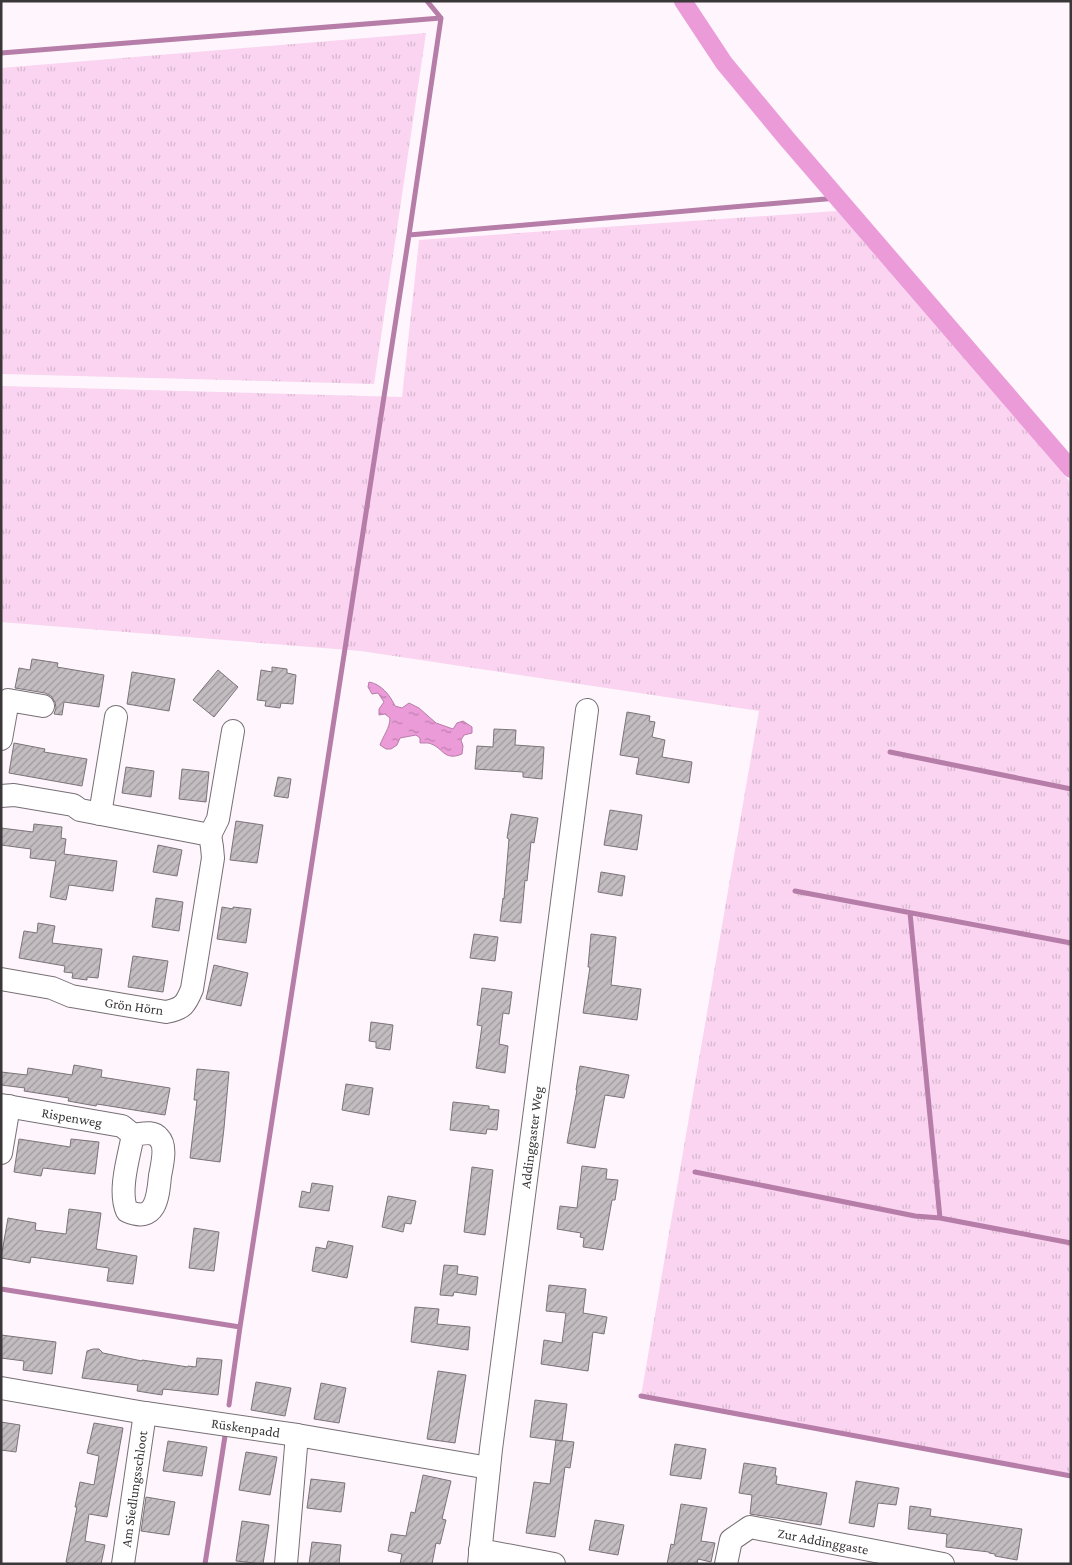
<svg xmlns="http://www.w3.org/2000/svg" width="1072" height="1565" viewBox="0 0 1072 1565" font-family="'Crimson Pro',serif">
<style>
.grass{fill:url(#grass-tufts)}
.water{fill:url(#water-ripples);stroke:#b67da8}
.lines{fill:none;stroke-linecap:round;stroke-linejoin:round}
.stream{stroke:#b67da8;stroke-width:5}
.canal{stroke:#eb9bd8;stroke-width:18}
.building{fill:url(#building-hatch);stroke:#7a7378}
.minor-casing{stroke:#766f74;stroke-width:24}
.minor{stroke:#fff;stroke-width:22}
.labels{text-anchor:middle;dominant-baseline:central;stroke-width:4.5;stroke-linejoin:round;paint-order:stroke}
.street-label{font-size:14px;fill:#3a3739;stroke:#fff}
</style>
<defs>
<pattern id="grass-tufts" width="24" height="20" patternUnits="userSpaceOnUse" patternTransform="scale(1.25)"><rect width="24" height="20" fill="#fad4f0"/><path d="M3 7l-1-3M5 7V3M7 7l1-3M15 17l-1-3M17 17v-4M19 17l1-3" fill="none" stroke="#d7b7cf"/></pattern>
<pattern id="water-ripples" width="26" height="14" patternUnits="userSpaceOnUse" patternTransform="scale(1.25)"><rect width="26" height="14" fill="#eb9bd8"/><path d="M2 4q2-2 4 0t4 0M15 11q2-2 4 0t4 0" fill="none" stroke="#bf7fb0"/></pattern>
<pattern id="building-hatch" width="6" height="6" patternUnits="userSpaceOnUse" patternTransform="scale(1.25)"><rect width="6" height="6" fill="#c3bcc1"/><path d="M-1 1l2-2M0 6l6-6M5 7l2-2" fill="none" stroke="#9f9a9e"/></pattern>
</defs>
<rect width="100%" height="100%" fill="#fef6fc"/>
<!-- grass -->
<path class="grass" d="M426 33 374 384 1 374V68Z
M837 211 1071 483V1474L641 1396 759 711 361 651 1 622V386L402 397 419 240Z"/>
<!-- water -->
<path class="water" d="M369 682C381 684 390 695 395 706L402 708 409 703 419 708 436 723 453 729 457 723 463 721 472 727V733L464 735 461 740 463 746 462 754C443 762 443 746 428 743 428 743 420 743 420 743V738L416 735 400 738 397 745 391 749H386L380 745C383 736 390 728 390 718L385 714 379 715V709L384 702 378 693 372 694 368 687Z"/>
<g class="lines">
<!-- stream -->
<path class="stream" d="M1 53 441 18
M409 235 441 18 427 1
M890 752 1071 789
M795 891 1071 943
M910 913 940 1218 1071 1243
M695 1172 915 1216 940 1218
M1 1289 240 1327
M641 1396 1071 1476
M229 1405 240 1327 409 235 837 198
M205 1564 225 1436"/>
<!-- canal -->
<path class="canal" d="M683 1 724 63 787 139 1071 469"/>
</g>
<!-- building -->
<path class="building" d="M32 659 58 663 57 667 104 675 99 707 64 702 62 715 54 714 56 708 55 702 51 696 45 693 15 688 19 668 30 670Z
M272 667 287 669V673L296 675 293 704 281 703 280 708 265 706 266 701 257 700 261 670 272 672Z
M218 670 238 687 214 717 193 700Z
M132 672 175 679 169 711 127 704Z
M627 712 650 716 649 721 655 722 652 737 665 740 662 757 692 762 689 783 636 774 639 758 620 755Z
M494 729 516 730 515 745 544 747 542 779 523 777V772L475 769 477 746 493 747Z
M14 743 45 749 44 752 87 759 82 786 9 773Z
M126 767 154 771 151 797 122 793Z
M182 769 209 772 206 802 179 799Z
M278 777 291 779 288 798 274 796Z
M610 810 642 815 637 850 604 845Z
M511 814 538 818 534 843 531 842 527 881 525 880 521 923 500 921 503 898 504 899 509 839 507 838Z
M236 821 263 825 257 863 230 860Z
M34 824 62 827 61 838 66 839 64 854 117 861 113 891 69 885 66 900 50 897 56 861 30 858 31 849 1 845V828L33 832Z
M158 845 182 850 177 876 153 872Z
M601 872 625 876 622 896 598 892Z
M156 898 183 902 179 931 152 927Z
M222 907 233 909V907L251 909 246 943 217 939Z
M38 923 55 926 52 943 102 949 98 978 87 977V980L72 978 73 973 64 972 65 966 19 958 24 931 37 933Z
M474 934 498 937 495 961 470 958Z
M591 934 616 937 611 985 641 989 637 1020 583 1013 590 967H588Z
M133 956 168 961 163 992 128 987Z
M214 965 248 973 241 1006 206 999Z
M482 988 512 992 509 1014 503 1013 499 1044 508 1046 505 1073 476 1068 482 1026 477 1025Z
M371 1022 393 1025 390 1050 376 1048V1042L369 1041Z
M74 1065 102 1070 101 1077 170 1088 165 1115 97 1104 96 1106 68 1101 69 1098 24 1091 25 1088 1 1085V1072L27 1075 28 1068 72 1075Z
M580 1066 629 1075 624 1098 605 1095 595 1148 567 1143 577 1090H576Z
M197 1069 229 1072 224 1128 220 1162 190 1158 197 1100H194Z
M346 1084 373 1088 369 1115 342 1110Z
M453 1102 489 1106V1109L499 1110 497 1130 487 1129 486 1134 450 1130Z
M19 1139 70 1147 71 1139 99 1142 95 1174 43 1168 41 1176 14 1172Z
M582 1166 607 1169 606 1179 618 1180 615 1200H612L603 1250 583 1247 584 1238 580 1237 581 1233 557 1229 560 1206 577 1208Z
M472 1167 493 1170 485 1235 464 1232Z
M312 1183 333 1186 329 1211 299 1207 302 1191 310 1193Z
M388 1196 416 1201 411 1224 405 1223 403 1232 382 1227Z
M69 1209 101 1213 96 1249 137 1256 133 1284 107 1281 109 1268 31 1257 30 1263 1 1258 8 1218 36 1223 35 1230 66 1234Z
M194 1228 219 1232 214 1271 189 1268Z
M328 1241 353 1246 347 1278 312 1271 316 1247 326 1249Z
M444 1265 458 1266 457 1274 478 1277 476 1295 454 1292 453 1296 440 1295Z
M549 1285 586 1289 583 1313 607 1317 604 1334 593 1332 588 1371 541 1364 544 1340 562 1343 566 1313 546 1311Z
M415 1307 439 1309 437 1324 470 1327 468 1350 411 1342Z
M1 1335 56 1342 52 1374 23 1370 24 1361 1 1358Z
M93 1349H99L103 1353 142 1361V1360L188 1367V1366L196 1367 197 1358 222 1360 218 1395 163 1389 162 1395 137 1391 138 1385 82 1378 87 1351Z
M438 1371 466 1375 455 1443 427 1439Z
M256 1382 291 1388 285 1416 251 1410Z
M321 1383 346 1388 339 1423 314 1419Z
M535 1400 567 1404 562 1441 530 1437Z
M1 1422 20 1425 16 1452 1 1450Z
M94 1423 123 1428 107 1517 89 1514 85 1541 105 1545 101 1564H73L66 1562 77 1507H75L80 1482 94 1485 99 1456 87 1453Z
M556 1440 574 1442 570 1468 565 1467 555 1537 526 1533 534 1482 550 1484Z
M168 1441 207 1447 202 1476 163 1471Z
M675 1444 706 1449 701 1479 670 1475Z
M246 1452 277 1457 270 1495 239 1490Z
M744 1463 776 1468 775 1476H777L776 1484 827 1493 821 1525 750 1514 752 1495 739 1493Z
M423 1475 451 1481 442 1519 446 1520 440 1544 436 1543 432 1564H400L402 1554 388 1551 391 1534 406 1536 411 1512 415 1513Z
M311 1479 345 1483 341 1512 307 1508Z
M856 1481 899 1488 896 1505 878 1503 874 1527 849 1523Z
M146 1497 175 1502 169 1535 141 1531Z
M681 1504 707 1508 701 1541 715 1543 711 1562 698 1559 697 1564H667L671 1544 674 1545Z
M910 1506 931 1509 930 1516 1022 1529 1017 1560 995 1556V1554L989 1553V1552L946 1547 947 1534 908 1529Z
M595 1520 624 1525 618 1555 589 1550Z
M242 1521 269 1525 263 1564 236 1561Z
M312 1542 341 1545 339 1564H309Z"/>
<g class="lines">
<!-- minor casing -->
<g class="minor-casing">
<g id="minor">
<path d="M1 739 8 700 43 706"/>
<path d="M1 796 14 795 73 805 80 810 210 835 212 847 213 858 192 989C186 1004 183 1009 166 1012L71 996 52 988 1 979"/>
<path d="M100 814 116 717"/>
<path d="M210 835 218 819 233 731"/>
<path id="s1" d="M1 1105 122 1126 133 1135C142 1134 153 1130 159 1138 167 1146 162 1165 160 1176 158 1197 156 1224 127 1211 118 1191 129 1156 133 1135"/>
<path d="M1 1153 9 1106"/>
<path id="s2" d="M1 1388 145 1413 297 1435 489 1468"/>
<path d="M480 1550 554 1564"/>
<path id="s3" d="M123 1564 145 1413"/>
<path d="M286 1564 297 1435"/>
<path id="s4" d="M479 1564 491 1449 587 710"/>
<path id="s5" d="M726 1564 731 1540 750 1527 943 1564"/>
</g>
</g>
<!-- minor -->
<use href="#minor" class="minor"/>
</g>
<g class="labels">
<!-- street labels -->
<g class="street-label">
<text transform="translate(134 1006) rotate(8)">Grön Hörn</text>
<text stroke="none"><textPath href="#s1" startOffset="72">Rispenweg</textPath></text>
<text stroke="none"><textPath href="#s4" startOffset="430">Addinggaster Weg</textPath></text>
<text stroke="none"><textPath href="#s2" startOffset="248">Rüskenpadd</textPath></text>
<text stroke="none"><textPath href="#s3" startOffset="76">Am Siedlungsschloot</textPath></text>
<text stroke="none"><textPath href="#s5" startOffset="122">Zur Addinggaste</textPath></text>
</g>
</g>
<!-- border -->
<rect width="1072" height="1565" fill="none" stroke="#3a3739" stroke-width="5"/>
</svg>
